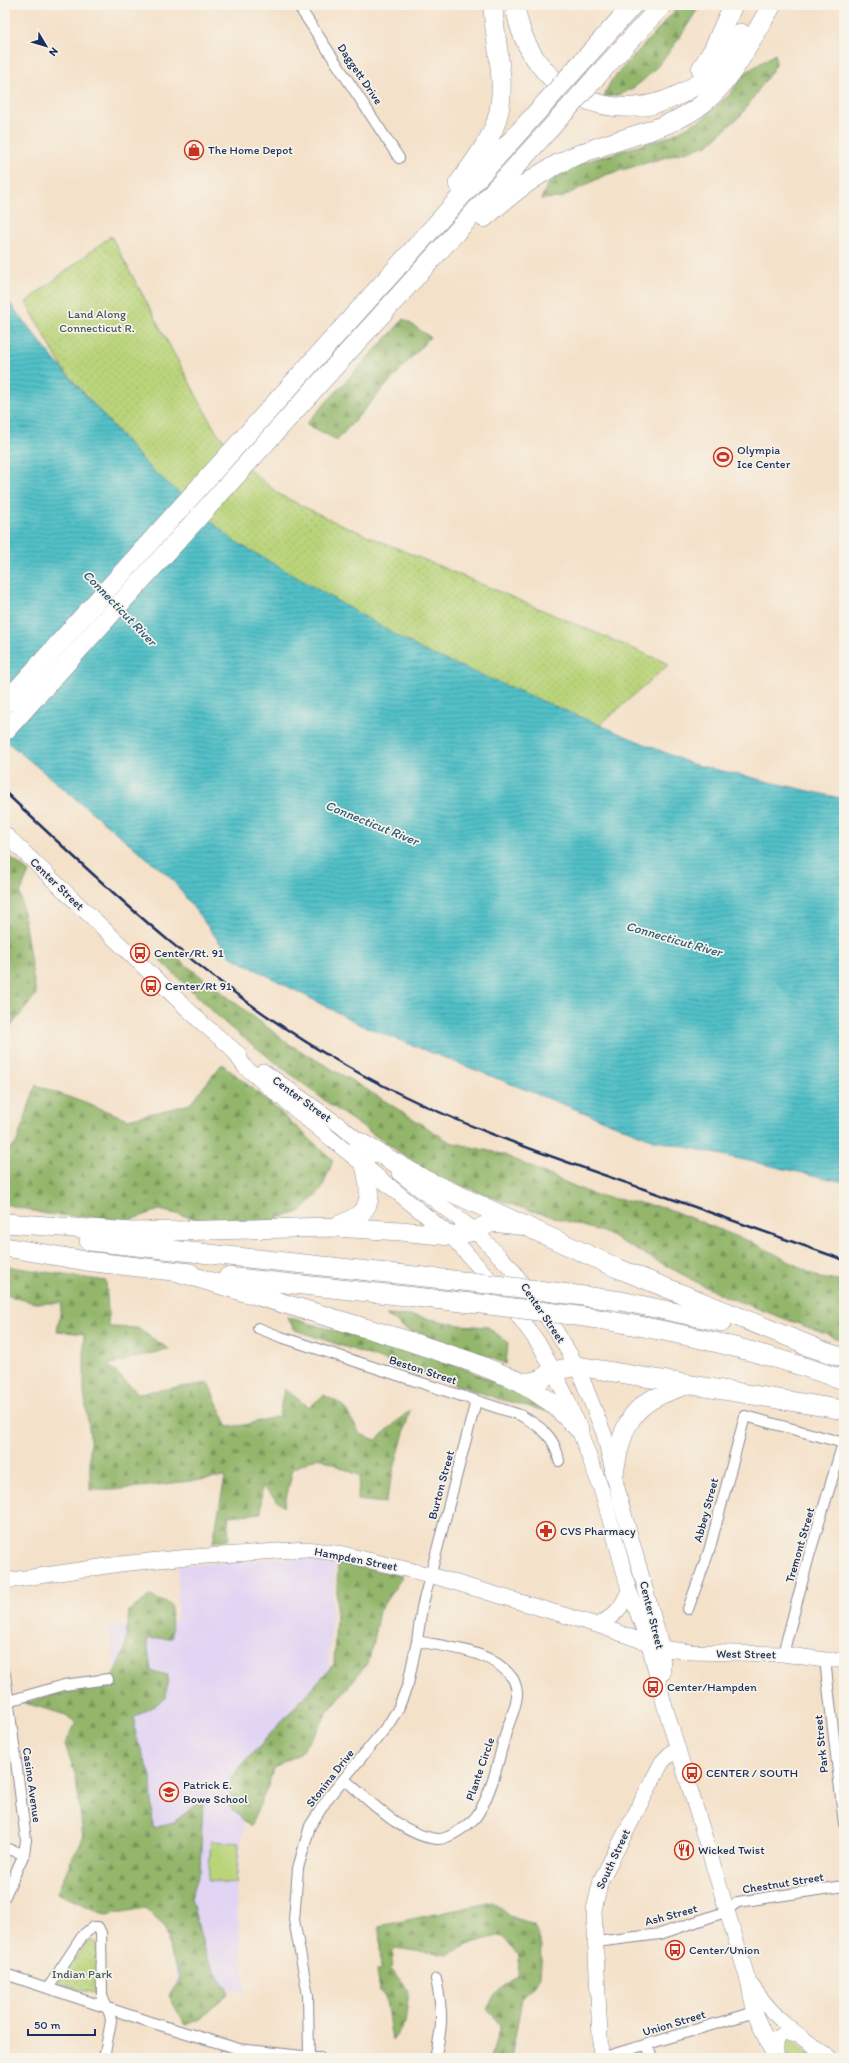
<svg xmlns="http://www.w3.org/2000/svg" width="849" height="2063" viewBox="0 0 849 2063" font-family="Itim,sans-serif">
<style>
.built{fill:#e2d4f3}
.green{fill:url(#green-dots);stroke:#6a826c}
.forest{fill:url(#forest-firs);stroke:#577264}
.pitch{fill:#bad47a;stroke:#6a826c}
.water{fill:url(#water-rules);stroke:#377893}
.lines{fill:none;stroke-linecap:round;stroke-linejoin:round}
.street-casing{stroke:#888894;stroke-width:12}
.secondary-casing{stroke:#888894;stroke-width:16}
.highway-casing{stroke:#888894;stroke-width:20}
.street{stroke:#fff;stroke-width:10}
.secondary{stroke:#fff;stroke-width:15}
.highway{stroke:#fff;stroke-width:19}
.rail{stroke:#1b2f5e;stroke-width:2.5}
.highway-bridge-casing{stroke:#888894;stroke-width:20;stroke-linecap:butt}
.highway-bridge{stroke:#fff;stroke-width:19}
.labels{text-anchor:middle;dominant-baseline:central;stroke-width:3.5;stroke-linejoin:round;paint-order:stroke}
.street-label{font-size:12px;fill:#1b2f5e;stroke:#f7f3e8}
.poi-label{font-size:12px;fill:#1b2f5e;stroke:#f7f3e8;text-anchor:start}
.park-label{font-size:12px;fill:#435865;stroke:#f7f3e8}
.water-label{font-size:13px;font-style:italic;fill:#2c5b7e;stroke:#f7f3e8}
</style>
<defs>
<pattern id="green-dots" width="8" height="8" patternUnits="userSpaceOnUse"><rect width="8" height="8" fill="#bad47a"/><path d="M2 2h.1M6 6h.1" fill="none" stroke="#9fb66c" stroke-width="1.8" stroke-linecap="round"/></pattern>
<pattern id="forest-firs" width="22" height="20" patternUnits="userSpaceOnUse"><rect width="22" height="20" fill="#93b66a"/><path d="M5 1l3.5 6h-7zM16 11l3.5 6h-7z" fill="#77945a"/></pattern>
<pattern id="water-rules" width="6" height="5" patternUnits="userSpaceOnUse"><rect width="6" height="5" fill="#53c1c8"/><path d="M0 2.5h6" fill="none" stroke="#449da6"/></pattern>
</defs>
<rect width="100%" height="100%" fill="#f7f3e8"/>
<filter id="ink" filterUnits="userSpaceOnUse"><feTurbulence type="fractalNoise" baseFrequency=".025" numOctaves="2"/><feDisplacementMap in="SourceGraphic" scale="8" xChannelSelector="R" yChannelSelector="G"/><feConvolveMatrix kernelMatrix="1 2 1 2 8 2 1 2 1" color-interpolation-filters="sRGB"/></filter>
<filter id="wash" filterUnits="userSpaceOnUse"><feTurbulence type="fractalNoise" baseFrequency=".012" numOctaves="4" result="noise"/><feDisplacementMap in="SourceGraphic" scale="16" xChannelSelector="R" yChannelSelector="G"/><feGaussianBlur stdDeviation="0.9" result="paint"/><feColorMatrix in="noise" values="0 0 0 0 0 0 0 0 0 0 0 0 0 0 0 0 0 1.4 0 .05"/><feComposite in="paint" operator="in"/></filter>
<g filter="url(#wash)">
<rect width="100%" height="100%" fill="#f4e1c9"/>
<!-- built -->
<path class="built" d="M308 1557 335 1561 328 1683 270 1765 244 1819 236 1894 245 1992 176 1984 172 1955 171 1884 84 1742 120 1693 109 1628 177 1620 178 1566Z"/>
<!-- green -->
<path class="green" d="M111 236 215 430 250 470 280 495 331 520 669 664 599 726 304 610 147 465 63 369 26 302Z
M89 1940 96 1943 97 1994 56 1983Z
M789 2038 813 2058H789L783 2042Z"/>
<!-- forest -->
<path class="forest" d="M680 5H700C682 34 643 101 604 96L611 81Z
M775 54 776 65 741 115 708 145 605 175 561 198 541 199 548 184 571 166 668 137 702 119 730 94 745 73Z
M404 319 430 337 337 440 306 424Z
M9 856 29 872 20 893 36 995 5 1034V863Z
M169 952 289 1044 366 1089 450 1142 502 1154 594 1195 666 1208 758 1245 820 1278 844 1282V1341L719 1294 603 1232 516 1206 435 1176 336 1109 227 1025 160 960Z
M222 1064 268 1101 333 1160 322 1189 300 1212 268 1221 216 1223 159 1210 130 1220 46 1214 5 1204V1152L16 1144 36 1085 128 1119 190 1104Z
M5 1266 106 1281 109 1327 137 1328 169 1349 108 1365 138 1393 208 1383 228 1427 244 1425 279 1416 284 1389 309 1407 324 1395 343 1405 360 1434 376 1440 410 1410 385 1503 357 1500 360 1476 318 1457 293 1469 284 1507 262 1486 261 1513 228 1516 229 1539 213 1542 225 1477 114 1490H90V1436L84 1392V1334L57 1331 62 1303H35L5 1295Z
M386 1315 415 1316 460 1325 488 1327 508 1343 506 1364 478 1352 410 1332Z
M287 1317 456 1365 520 1393 549 1412 499 1399 295 1330Z
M338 1563 403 1576 379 1611 369 1661 327 1713 318 1730 299 1754 273 1769 268 1786 250 1827 229 1806 231 1777 334 1664Z
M150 1596 171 1605 172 1638 147 1639 151 1671 168 1675 166 1698 134 1718 136 1736 151 1776 153 1828 174 1822 203 1800 200 1871 191 1898 206 1957 229 1993 217 2003 202 2018 185 2025 169 1996 180 1979 170 1952 166 1928 145 1908 106 1915 57 1893 71 1861 83 1838 76 1777 65 1744 76 1723 66 1715 25 1703 52 1695 108 1685 125 1650 129 1611Z
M493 1902 510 1916 534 1925 542 1946 540 1977 522 1999 511 2058H491L500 2025 487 2008 495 1994 518 1976 519 1956 501 1935 472 1943 447 1955 394 1948 391 1969 409 1991 405 2023 392 2040 385 1994 379 1990 376 1971 381 1969 379 1926Z"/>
<!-- pitch -->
<path class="pitch" d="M211 1841 239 1843 236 1883 208 1881Z"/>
<!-- water -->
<path class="water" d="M5 297 56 362 147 465 234 541 424 651 692 764 844 799V1182L654 1140 361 1025 230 956 171 878 5 740Z"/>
</g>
<g filter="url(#ink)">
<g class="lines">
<!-- street casing -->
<g class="street-casing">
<path id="street" d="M298 5 399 158
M258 1328 281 1337 520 1415C540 1426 556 1437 559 1461
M688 1609 709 1551 745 1416 844 1443
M783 1654 809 1556 843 1443
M825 1660 844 1824
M5 1674 26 1840 24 1854 5 1896
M5 1702 64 1685 108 1679
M344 1779C370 1801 403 1836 437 1839 449 1840 474 1822 479 1812 494 1787 499 1756 507 1729 511 1718 517 1704 517 1694 517 1689 515 1683 513 1679 493 1650 450 1648 417 1641
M5 1848 24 1854
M596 1942 660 1934 722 1913 738 1902 844 1886
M5 1974 150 2022 239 2049 320 2058
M48 1988 83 1935 93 1927H98L101 1933 102 1996 110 2015 111 2021 104 2058
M647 2045 652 2058
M309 2056 308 1995 294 1920 298 1868 310 1826 328 1798 388 1725 398 1709 408 1684 417 1641 422 1607 476 1401
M435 2058C443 2025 443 2012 436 1979
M601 2058 755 2012"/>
</g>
<!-- secondary casing -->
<g class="secondary-casing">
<path id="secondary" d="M5 834 202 1023 240 1055
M232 1049 245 1067 303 1116 451 1236 502 1293 541 1347 567 1398 602 1491 629 1590 649 1644 663 1700 748 1980 755 2014 770 2048 777 2058
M263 1071 342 1127 367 1148
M399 1173 475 1231 511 1268 553 1326 577 1366 604 1434 620 1500 662 1648 663 1673
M5 1581 120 1564 178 1558 306 1549 343 1554 430 1575 597 1625 662 1648 690 1652 783 1654 825 1660H844
M597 1625C614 1617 622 1608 629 1590
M752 1986C773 2018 799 2036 830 2058
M776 2055V2044L778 2037 785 2033 798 2035
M601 2058 594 1910 601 1880 662 1762 677 1747"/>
</g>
<!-- highway casing -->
<g class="highway-casing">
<path id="highway" d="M515 5C528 95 620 136 696 85 715 71 728 52 741 33
M579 65 633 5
M701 69 713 50 733 5
M597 76 662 5
M458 184C471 166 485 149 493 130 511 90 494 46 493 5
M484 218C514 191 546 166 585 152 625 136 671 130 705 102 733 79 753 36 772 5
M5 703 546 102
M5 731 564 113
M359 1142 427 1181 617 1268 816 1348
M5 1223 132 1232 334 1227 401 1231 451 1236 475 1231 492 1222 526 1226
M337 1226C373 1213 373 1199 365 1165
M89 1241 471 1282
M5 1247 86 1261 190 1273
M178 1272 399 1338 472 1362 521 1382H531L541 1379 553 1371 577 1366 844 1410
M228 1277 490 1305
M553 1292 621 1301 722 1322
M571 1315C664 1328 755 1349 844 1380
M804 1345 844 1358
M521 1382 551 1402 579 1429
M614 1473C623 1420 633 1401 687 1385"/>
</g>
<!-- street -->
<use href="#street" class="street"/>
<!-- secondary -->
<use href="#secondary" class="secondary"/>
<!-- highway -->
<use href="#highway" class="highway"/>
<!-- rail -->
<path class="rail" d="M5 792C111 893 220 995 348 1067 441 1119 540 1153 641 1188 709 1212 776 1236 844 1260"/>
<!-- highway-bridge casing -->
<g class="highway-bridge-casing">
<path id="highway-bridge" d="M546 102 579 65
M564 113 597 76
M471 1282 553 1292
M490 1305 571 1315"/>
</g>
<!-- highway-bridge -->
<use href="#highway-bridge" class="highway-bridge"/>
</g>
</g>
<!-- icons -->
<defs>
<g id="shop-ring" transform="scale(1)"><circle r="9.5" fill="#f7f3e8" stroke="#c8321e" stroke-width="1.5"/><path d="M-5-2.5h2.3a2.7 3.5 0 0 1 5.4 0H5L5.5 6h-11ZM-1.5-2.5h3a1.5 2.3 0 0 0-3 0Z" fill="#c8321e"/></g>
<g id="stadium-ring" transform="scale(1)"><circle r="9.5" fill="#f7f3e8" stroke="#c8321e" stroke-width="1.5"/><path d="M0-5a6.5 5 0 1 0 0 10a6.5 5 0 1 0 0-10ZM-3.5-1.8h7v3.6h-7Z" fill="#c8321e"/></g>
<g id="bus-ring" transform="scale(1)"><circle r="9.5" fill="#f7f3e8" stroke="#c8321e" stroke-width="1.5"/><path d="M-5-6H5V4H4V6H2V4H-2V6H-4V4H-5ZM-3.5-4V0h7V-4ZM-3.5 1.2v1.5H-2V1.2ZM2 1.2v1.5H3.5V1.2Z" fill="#c8321e"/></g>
<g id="pharmacy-ring" transform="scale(1)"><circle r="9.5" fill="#f7f3e8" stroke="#c8321e" stroke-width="1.5"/><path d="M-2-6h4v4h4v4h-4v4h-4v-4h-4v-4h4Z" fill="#c8321e"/></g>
<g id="school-ring" transform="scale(1)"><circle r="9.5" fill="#f7f3e8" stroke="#c8321e" stroke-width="1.5"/><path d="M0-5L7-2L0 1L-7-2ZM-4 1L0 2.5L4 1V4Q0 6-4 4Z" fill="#c8321e"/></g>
<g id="restaurant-ring" transform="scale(1)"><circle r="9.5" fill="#f7f3e8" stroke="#c8321e" stroke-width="1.5"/><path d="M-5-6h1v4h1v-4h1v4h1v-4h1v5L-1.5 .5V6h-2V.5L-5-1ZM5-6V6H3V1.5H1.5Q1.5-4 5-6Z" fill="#c8321e"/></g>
</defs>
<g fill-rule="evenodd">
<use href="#shop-ring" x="194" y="150"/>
<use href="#stadium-ring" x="723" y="457"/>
<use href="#bus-ring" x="140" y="953"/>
<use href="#bus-ring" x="151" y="986"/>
<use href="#pharmacy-ring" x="546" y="1531"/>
<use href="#bus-ring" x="653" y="1687"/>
<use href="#bus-ring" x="692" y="1773"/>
<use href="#school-ring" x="169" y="1792"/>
<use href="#restaurant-ring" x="684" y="1850"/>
<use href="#bus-ring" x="675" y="1950"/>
</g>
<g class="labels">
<!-- street labels -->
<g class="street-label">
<text transform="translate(360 74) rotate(56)">Daggett Drive</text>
<text transform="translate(57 884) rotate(44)">Center Street</text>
<text transform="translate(302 1099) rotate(36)">Center Street</text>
<text transform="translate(543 1313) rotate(56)">Center Street</text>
<text transform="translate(423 1370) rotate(18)">Beston Street</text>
<text transform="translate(441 1485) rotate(-75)">Burton Street</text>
<text transform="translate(706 1510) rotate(-75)">Abbey Street</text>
<text transform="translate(800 1545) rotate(-74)">Tremont Street</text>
<text transform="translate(356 1559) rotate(11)">Hampden Street</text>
<text transform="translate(652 1615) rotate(76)">Center Street</text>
<text transform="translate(746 1654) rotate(1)">West Street</text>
<text transform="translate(821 1744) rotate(-96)">Park Street</text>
<text transform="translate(480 1769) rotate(-71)">Plante Circle</text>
<text transform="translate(330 1778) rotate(-52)">Stonina Drive</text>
<text transform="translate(32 1785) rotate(82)">Casino Avenue</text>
<text transform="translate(613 1859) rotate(-65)">South Street</text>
<text transform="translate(783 1883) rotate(-9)">Chestnut Street</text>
<text transform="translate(671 1915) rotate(-15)">Ash Street</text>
<text transform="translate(674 2023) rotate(-17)">Union Street</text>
</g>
<!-- poi labels -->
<g class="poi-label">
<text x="208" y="150">The Home Depot</text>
<text x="737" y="450">Olympia<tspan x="737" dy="14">Ice Center</tspan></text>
<text x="154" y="953">Center/Rt. 91</text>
<text x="165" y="986">Center/Rt 91</text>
<text x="560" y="1531">CVS Pharmacy</text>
<text x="667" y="1687">Center/Hampden</text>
<text x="706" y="1773">CENTER / SOUTH</text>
<text x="183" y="1785">Patrick E.<tspan x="183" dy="14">Bowe School</tspan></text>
<text x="698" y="1850">Wicked Twist</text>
<text x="689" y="1950">Center/Union</text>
</g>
<!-- park labels -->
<g class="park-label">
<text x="97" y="314">Land Along<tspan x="97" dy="14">Connecticut R.</tspan></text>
<text x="82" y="1974">Indian Park</text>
</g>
<!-- water labels -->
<g class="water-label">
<text transform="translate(120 608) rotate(46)">Connecticut River</text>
<text transform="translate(372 823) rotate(22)">Connecticut River</text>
<text transform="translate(674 939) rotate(16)">Connecticut River</text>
</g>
</g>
<!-- margin -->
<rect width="849" height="2063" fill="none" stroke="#f7f3e8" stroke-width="20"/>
<!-- north arrow -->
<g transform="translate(46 46) rotate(128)" stroke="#f7f3e8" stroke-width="3" paint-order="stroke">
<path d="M0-3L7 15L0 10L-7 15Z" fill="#1b2f5e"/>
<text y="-6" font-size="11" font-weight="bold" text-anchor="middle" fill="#1b2f5e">N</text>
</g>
<!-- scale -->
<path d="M28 2029v6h67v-6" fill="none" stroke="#1b2f5e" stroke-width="2"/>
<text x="34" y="2029" font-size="12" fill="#1b2f5e" stroke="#f7f3e8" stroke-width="3" paint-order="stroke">50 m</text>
</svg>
